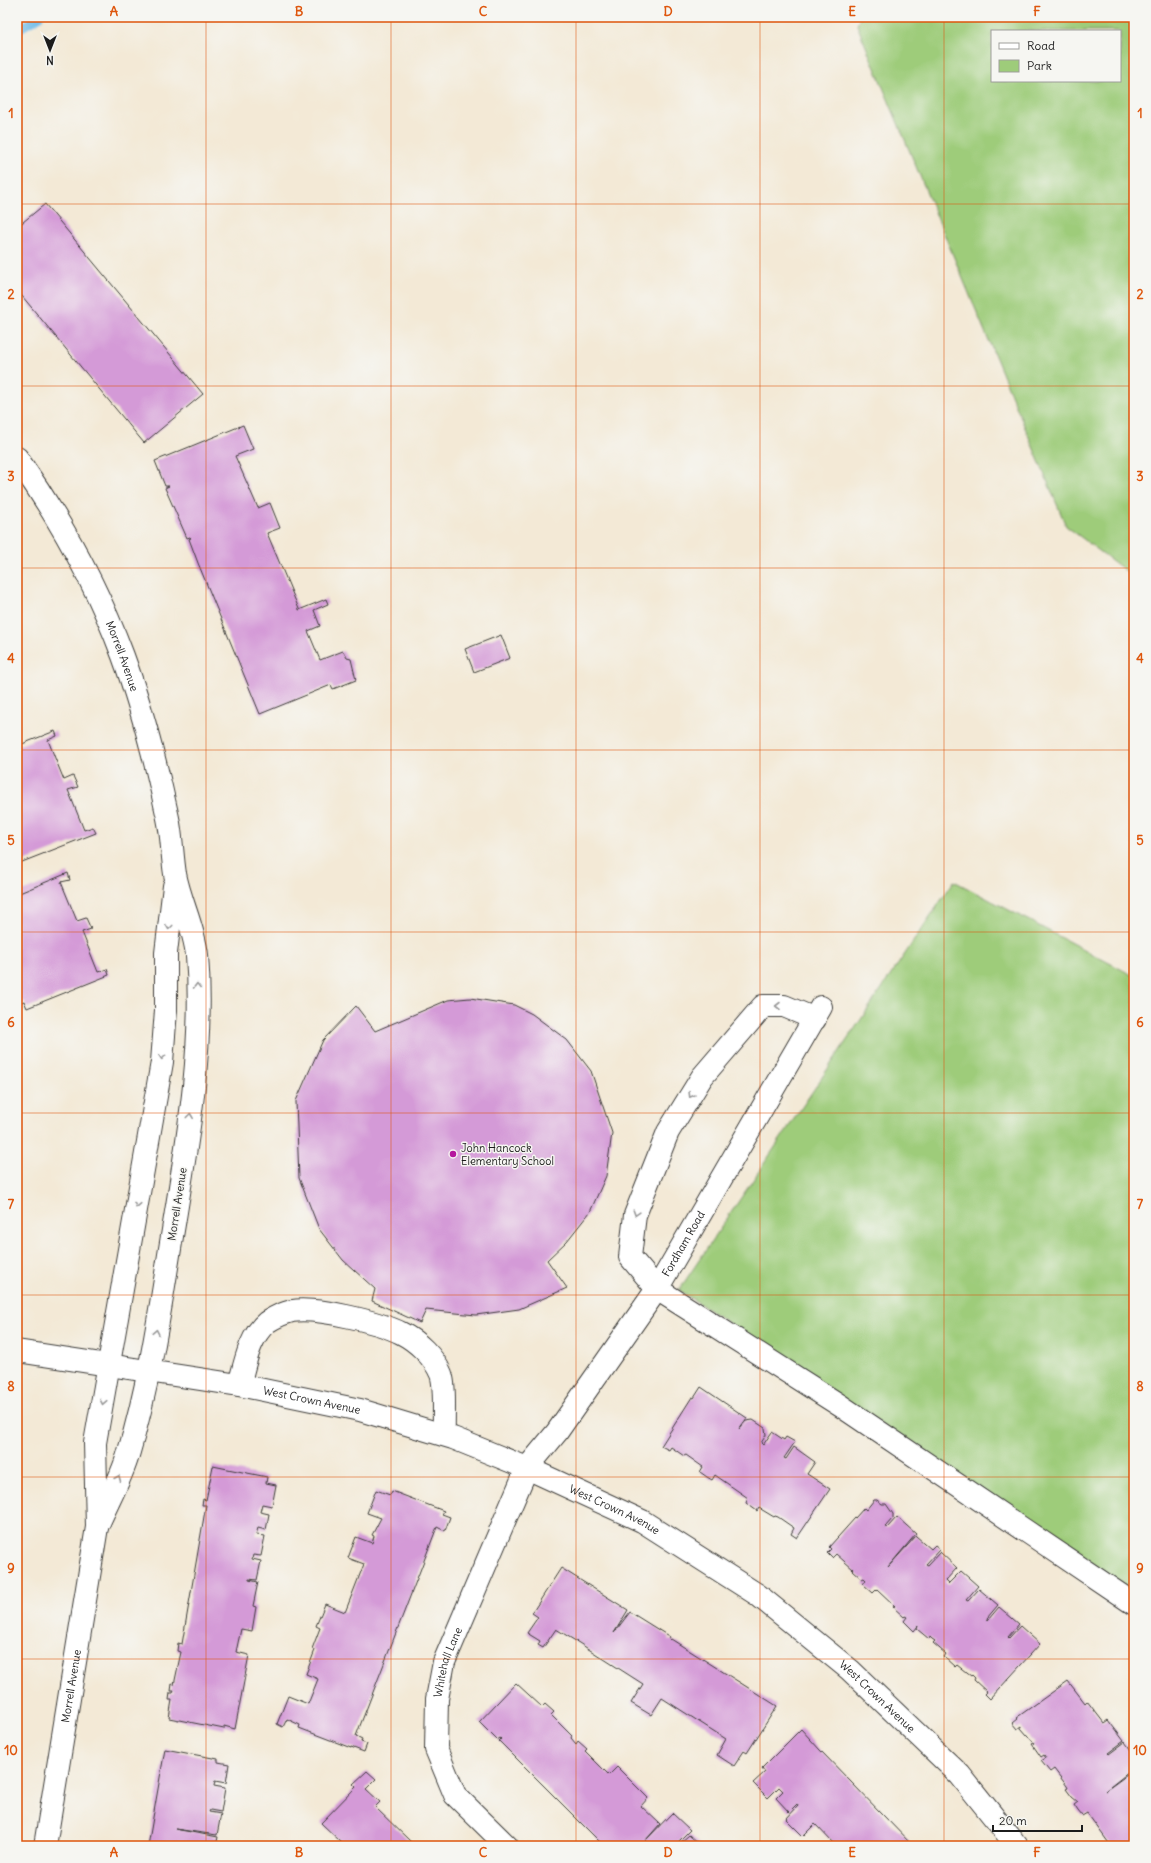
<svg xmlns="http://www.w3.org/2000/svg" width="1151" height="1863" viewBox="0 0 1151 1863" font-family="Delius,sans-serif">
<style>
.green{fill:#9ecc7a;stroke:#5d744b;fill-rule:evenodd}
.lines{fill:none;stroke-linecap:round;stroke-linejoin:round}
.stream{stroke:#6fbce9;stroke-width:9}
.building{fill:#d49ad7}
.minor-casing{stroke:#3c3b38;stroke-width:24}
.minor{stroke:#fff;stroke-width:22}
.oneway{stroke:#999}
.grid{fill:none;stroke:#de560d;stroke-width:1;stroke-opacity:0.55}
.poi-dot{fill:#b5179e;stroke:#f6f6f2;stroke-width:1.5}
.labels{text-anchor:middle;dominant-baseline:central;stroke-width:3;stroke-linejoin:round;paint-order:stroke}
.street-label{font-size:11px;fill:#1c1c1c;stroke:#f6f6f2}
.poi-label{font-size:11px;fill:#1c1c1c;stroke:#f6f6f2;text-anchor:start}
.neatline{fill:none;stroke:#de560d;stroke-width:1.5}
.grid-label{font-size:13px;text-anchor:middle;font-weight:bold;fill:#de560d}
</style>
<rect width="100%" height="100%" fill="#f6f6f2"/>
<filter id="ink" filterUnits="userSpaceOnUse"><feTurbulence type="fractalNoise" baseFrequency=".025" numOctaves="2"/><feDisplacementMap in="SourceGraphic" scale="8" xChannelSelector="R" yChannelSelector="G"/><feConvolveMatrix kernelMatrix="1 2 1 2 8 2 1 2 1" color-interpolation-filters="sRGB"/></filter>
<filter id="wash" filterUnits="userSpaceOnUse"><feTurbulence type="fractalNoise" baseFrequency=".012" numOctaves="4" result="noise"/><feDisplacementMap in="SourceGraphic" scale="16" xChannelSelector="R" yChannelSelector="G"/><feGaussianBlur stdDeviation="0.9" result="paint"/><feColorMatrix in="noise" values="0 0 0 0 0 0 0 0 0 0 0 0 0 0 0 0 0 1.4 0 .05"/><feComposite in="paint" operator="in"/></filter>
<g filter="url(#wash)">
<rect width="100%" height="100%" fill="#f3e9d6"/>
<!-- green -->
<path class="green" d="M860 17H1134V577L1066 526 857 25ZM992 31H1120V81H992Z
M954 881 1134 976V1592L679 1290Z"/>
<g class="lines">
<!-- stream -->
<path class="stream" d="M17 30 39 17"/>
</g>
<g id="blocks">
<!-- building -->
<path class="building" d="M45 204 203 394 144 443 17 290V227Z
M243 425 253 449 235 456 258 508 270 503 280 528 267 533 299 609V610L326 599 328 604 314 610 320 626 308 631 320 660 343 651 347 658 351 659 356 680 333 689 331 685 260 714 198 563 189 539 191 538 190 537 187 538 165 488 169 486H165L155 461Z
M501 635 510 658 474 672 465 649Z
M55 731 57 736 48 740 55 758 64 780 73 776 78 787 68 790 84 830 93 827 96 833 17 864V746Z
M68 873 70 880 61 882 77 921 86 918 91 929 82 932 98 972 107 969 109 975 27 1008 24 1001 17 1004V989L19 988 17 983V894Z
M470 998 514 1005 532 1014 567 1040 591 1071 612 1133 606 1176 590 1212 567 1241 547 1260 567 1288 519 1309 476 1315 426 1310 420 1323 372 1301 375 1289 343 1260 319 1229 299 1178 296 1101 323 1040 356 1006 375 1031 448 1000Z
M701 1387 747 1418 739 1429 746 1421 753 1420 765 1428 766 1435 761 1443 763 1445 772 1432 784 1440 786 1437 795 1442 784 1458 786 1459 794 1447 815 1462 807 1474 830 1489 797 1538 791 1534 794 1528 778 1517 775 1516 774 1517 759 1508 757 1511 746 1503 748 1498 715 1475 712 1480 707 1477 700 1472 703 1467 686 1455 684 1456 671 1447 669 1450 661 1446 692 1397 694 1398Z
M213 1466 267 1477 266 1483 276 1485 272 1506 262 1504 260 1512 269 1514 266 1530 258 1528 256 1535 265 1536 261 1556 253 1555 252 1559 261 1561 257 1580 249 1579V1580L258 1582 253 1606 256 1607 252 1631 241 1629 236 1652 249 1655 235 1729 224 1726V1729L169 1718 172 1700H169L170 1693H173L174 1691H171L172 1684 174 1685 181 1652 177 1651 178 1643 182 1644 206 1505H202L203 1499 206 1500Z
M376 1490 390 1495 392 1491 444 1511 442 1514 450 1517 445 1531 437 1527 356 1736 362 1739 361 1742 367 1744 364 1752 351 1747V1748L299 1728 300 1725 287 1719 283 1727 277 1724 288 1696 308 1704 318 1679 306 1674 315 1650 312 1649 320 1628 316 1626 325 1604 345 1612 346 1610 364 1564 348 1558 356 1537 372 1543 374 1536 372 1535 381 1518 367 1513Z
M874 1500H877L882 1504H886L893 1514V1518L885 1527 887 1528 897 1517 916 1534 888 1567 916 1536 931 1549 935 1545 940 1549 926 1564 928 1565 940 1552 957 1568 945 1581 948 1584 961 1571 978 1586 966 1600 968 1601 979 1589 998 1605 987 1618 988 1620 999 1607 1019 1624 1008 1637 1009 1638 1020 1626 1040 1644 990 1699 985 1694 987 1692 974 1680 975 1678 972 1675 971 1676 957 1665 955 1667 944 1657 946 1654 933 1643 935 1641 932 1639 930 1637 929 1639 917 1629 918 1626 914 1631 904 1621 907 1617 905 1616 904 1617 893 1607 895 1606 877 1589 873 1593 863 1584 866 1580 864 1578 862 1579 852 1570 853 1569 836 1554 832 1558 827 1553 831 1549 829 1547 864 1508 866 1510Z
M561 1568 628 1610 614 1633 630 1612 670 1637 669 1639 670 1640 671 1639 777 1706 747 1753 744 1751 734 1766 717 1755 726 1739 662 1698 651 1715 631 1703 643 1684 579 1643 556 1629 543 1648 538 1645 540 1641 527 1633 538 1617 532 1613Z
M1068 1681 1085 1703 1087 1701 1104 1723 1108 1720 1124 1741 1108 1753 1109 1754 1125 1742 1134 1754V1768L1105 1791 1134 1770V1846H1111L1087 1813 1082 1816 1078 1811 1074 1805 1078 1802 1072 1797 1066 1789 1068 1788 1067 1786 1054 1769 1050 1772 1041 1761 1046 1758 1044 1755 1041 1757 1032 1744 1034 1743 1021 1728V1726L1017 1729 1012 1723 1017 1719 1016 1718Z
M516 1683 542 1707 545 1704 554 1712 551 1715 572 1736 571 1738 576 1744 578 1741 587 1749 585 1751 609 1775 617 1767 648 1798 641 1806 660 1824 645 1841 672 1813 690 1830 678 1842 680 1843 689 1835 701 1846H604L499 1741 501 1739 500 1738 497 1740 479 1722Z
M801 1729 820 1750 913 1846H832L834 1844 815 1824 803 1836 786 1819 798 1806 797 1804 789 1812 776 1798 783 1791 779 1787 768 1798 753 1783 765 1772 762 1768Z
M165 1749 218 1759V1762L229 1764 226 1783 215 1781 214 1786 225 1788 221 1812 210 1810 209 1812 221 1814 217 1835 175 1829 218 1837 216 1846H148Z
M367 1771 376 1779 366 1789 380 1802 375 1807 411 1842 408 1844 409 1846H337L341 1842 321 1823 356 1787 353 1784Z"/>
</g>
</g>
<g filter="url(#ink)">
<use href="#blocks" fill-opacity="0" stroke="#3c3b38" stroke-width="1"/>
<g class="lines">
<!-- minor casing -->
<g class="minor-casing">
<g id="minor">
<path id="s1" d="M17 458C60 519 97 586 123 656 142 708 156 763 168 818 172 836 172 855 175 874 180 901 194 927 197 955 204 1042 189 1132 175 1218 162 1296 151 1379 128 1455 121 1479 107 1503 97 1527"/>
<path d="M815 1019 784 1006H763L702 1077 668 1132 635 1215 630 1257 657 1289 841 1406 1134 1604"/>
<path id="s2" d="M17 1351 239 1385 360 1410 453 1438 527 1468 642 1521 758 1595 850 1670 960 1775 1017 1846"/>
<path d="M239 1385C245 1364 249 1337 267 1322 275 1317 283 1313 292 1311 317 1307 379 1322 401 1333 417 1341 434 1357 441 1374 446 1387 443 1420 444 1435"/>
<path id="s3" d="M45 1846 97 1527 95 1443 162 1062 166 1010V953L174 886"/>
<path id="s4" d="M507 1846 455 1795 436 1749 437 1699 444 1662 527 1468 557 1432 657 1289 821 1007"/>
</g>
</g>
<!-- minor -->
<use href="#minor" class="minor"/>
</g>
<!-- one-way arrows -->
<defs><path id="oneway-chevron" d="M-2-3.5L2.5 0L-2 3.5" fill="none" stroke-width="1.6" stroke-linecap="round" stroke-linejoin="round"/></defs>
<g class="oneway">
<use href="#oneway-chevron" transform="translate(169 927) rotate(97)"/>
<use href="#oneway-chevron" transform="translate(197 986) rotate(-91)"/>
<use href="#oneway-chevron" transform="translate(778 1006) rotate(180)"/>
<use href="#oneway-chevron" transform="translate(162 1057) rotate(95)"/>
<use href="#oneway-chevron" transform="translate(691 1095) rotate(121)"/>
<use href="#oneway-chevron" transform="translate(190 1116) rotate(-83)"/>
<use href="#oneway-chevron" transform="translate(137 1205) rotate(101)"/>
<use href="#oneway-chevron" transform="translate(636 1213) rotate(107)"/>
<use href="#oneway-chevron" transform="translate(156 1332) rotate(-79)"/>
<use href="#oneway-chevron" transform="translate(103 1402) rotate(101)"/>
<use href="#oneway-chevron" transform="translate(118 1478) rotate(-67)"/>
</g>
</g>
<!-- grid -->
<path class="grid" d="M206 17V1846M391 17V1846M576 17V1846M760 17V1846M944 17V1846M17 204H1134M17 386H1134M17 568H1134M17 750H1134M17 932H1134M17 1113H1134M17 1295H1134M17 1477H1134M17 1659H1134"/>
<!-- markers -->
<circle class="poi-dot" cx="453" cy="1154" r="4"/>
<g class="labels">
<!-- street labels -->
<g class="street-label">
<text stroke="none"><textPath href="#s1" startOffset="225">Morrell Avenue</textPath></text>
<text transform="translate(177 1204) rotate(-81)">Morrell Avenue</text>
<text stroke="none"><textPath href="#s4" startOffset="695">Fordham Road</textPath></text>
<text stroke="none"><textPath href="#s2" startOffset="299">West Crown Avenue</textPath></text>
<text stroke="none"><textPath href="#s2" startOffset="622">West Crown Avenue</textPath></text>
<text stroke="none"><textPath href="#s4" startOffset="211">Whitehall Lane</textPath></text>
<text stroke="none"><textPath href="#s3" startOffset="162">Morrell Avenue</textPath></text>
<text stroke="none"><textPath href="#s2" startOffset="946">West Crown Avenue</textPath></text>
</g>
<!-- poi labels -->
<g class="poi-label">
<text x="461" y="1148">John Hancock<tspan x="461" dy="13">Elementary School</tspan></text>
</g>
</g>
<!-- margin -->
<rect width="1151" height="1863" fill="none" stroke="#f6f6f2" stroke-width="44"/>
<!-- legend -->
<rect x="991" y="30" width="130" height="52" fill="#f6f6f2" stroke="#9f9f9c"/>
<rect x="999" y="43" width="20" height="6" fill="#ffffff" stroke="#9f9f9c"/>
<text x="1027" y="50" font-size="12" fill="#1c1c1c">Road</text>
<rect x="999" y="60" width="20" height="12" fill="#9ecc7a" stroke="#9f9f9c"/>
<text x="1027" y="70" font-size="12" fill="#1c1c1c">Park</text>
<!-- north arrow -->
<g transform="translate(50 50) rotate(180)" stroke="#f6f6f2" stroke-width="3" paint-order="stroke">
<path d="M0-3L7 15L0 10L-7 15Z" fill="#1c1c1c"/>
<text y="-6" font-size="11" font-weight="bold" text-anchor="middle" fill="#1c1c1c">N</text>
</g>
<!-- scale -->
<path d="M993 1825v6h89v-6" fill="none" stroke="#1c1c1c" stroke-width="2"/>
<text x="999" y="1825" font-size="12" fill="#1c1c1c" stroke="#f6f6f2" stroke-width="3" paint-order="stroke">20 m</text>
<rect x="22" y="22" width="1107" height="1819" class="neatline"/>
<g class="grid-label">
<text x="114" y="16">A</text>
<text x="299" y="16">B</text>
<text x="483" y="16">C</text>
<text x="668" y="16">D</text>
<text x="852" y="16">E</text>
<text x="1037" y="16">F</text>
<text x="11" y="118">1</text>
<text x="1140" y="118">1</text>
<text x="11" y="299">2</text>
<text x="1140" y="299">2</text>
<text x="11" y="481">3</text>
<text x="1140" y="481">3</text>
<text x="11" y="663">4</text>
<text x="1140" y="663">4</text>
<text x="11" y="845">5</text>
<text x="1140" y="845">5</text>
<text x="11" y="1027">6</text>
<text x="1140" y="1027">6</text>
<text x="11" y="1209">7</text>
<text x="1140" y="1209">7</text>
<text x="11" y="1391">8</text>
<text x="1140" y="1391">8</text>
<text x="11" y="1573">9</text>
<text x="1140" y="1573">9</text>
<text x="11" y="1755">10</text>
<text x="1140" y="1755">10</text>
<text x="114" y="1857">A</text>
<text x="299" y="1857">B</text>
<text x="483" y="1857">C</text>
<text x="668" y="1857">D</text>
<text x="852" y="1857">E</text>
<text x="1037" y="1857">F</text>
</g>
</svg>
